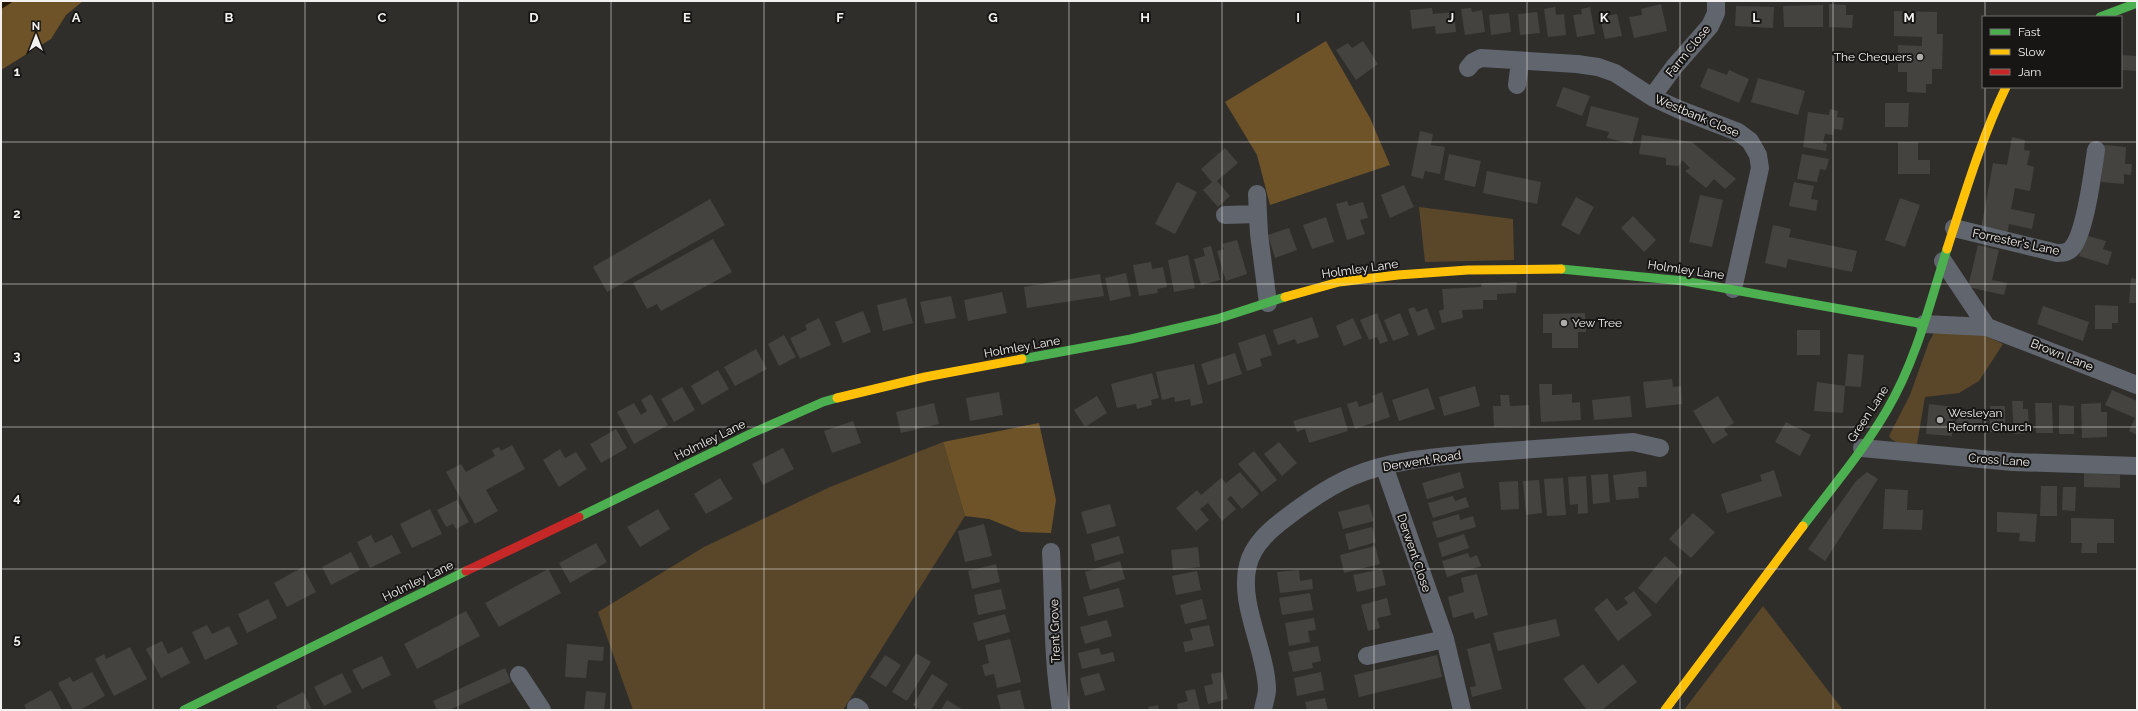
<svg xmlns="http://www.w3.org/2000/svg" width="2138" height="711" viewBox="0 0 2138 711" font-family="Raleway,sans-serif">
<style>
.green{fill:#5a4729}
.forest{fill:#6e5328}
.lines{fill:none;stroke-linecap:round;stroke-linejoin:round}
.stream{stroke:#261804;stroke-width:5.5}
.building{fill:#444340}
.street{stroke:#60656e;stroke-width:18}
.fast{stroke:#4caf50;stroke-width:9}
.slow{stroke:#ffc107;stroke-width:9}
.jam{stroke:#c62828;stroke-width:9}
.grid{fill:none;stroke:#f3f1ef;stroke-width:1;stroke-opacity:0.55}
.poi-dot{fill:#afadaa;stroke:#171615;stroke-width:1.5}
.labels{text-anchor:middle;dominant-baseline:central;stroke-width:4;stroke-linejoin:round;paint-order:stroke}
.street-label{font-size:12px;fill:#f3f1ef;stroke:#171615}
.poi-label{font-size:12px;fill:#f3f1ef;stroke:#171615;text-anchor:start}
.grid-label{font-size:13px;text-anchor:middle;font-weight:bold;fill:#f3f1ef;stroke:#171615;stroke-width:4;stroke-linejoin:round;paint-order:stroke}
</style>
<rect width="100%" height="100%" fill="#302e2b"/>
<!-- green -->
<path class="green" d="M1419 207 1513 219 1514 260 1425 262Z
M1934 333H1979L2003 344 1979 381 1959 393 1925 397 1917 444C1908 444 1894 445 1889 436L1910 395 1929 342Z
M943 442 965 516 843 710H633L598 612 704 547 830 487Z
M1763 606 1843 710H1684Z"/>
<!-- forest -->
<path class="forest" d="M1 1H83L66 15 51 39 1 70Z
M1326 41 1370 118 1390 165 1270 205 1257 155 1225 102Z
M1039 423 1056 500 1051 533 1021 532 989 519 965 516 943 442Z"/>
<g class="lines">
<!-- stream -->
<path class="stream" d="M1 6 9 1"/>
</g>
<!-- building -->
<path class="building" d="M1661 4 1667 31 1634 38 1629 17 1642 15 1641 9Z
M1829 4 1846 5V15H1853L1852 28 1829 27Z
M1823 5V27H1784L1783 6Z
M1736 6 1774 7 1773 28 1735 26Z
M1555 7 1556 15 1564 14 1566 35 1548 37 1544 9Z
M1590 7 1595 34 1577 37 1573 15 1582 14 1581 9Z
M1432 8 1433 14 1454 12 1456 32 1436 34 1435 26 1412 29 1410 10Z
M1471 8 1472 12 1482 10 1485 32 1465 35 1461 9Z
M1894 11 1937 12V34H1943L1942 69H1932V84H1926V93L1907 92V72H1898V45L1922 46V37L1894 36Z
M1537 12 1540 33 1520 35 1518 14Z
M1509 13 1511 32 1491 35 1489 15Z
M1617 14 1622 36 1605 39 1600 17Z
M1363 41 1378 64 1356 80 1336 50 1348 43 1352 48Z
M2121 55 2137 56V71L2121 70Z
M1708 68 1727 75 1729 70 1749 79 1739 103 1700 87Z
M1758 78 1805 91 1798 115 1751 102Z
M1563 87 1590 96 1582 116 1556 106Z
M1885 103H1909L1908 127H1885Z
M1591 106 1639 118 1632 144 1607 138 1609 132 1586 126Z
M1830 109 1838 111 1837 117 1844 118 1842 130 1834 129 1833 135 1825 134 1823 143 1827 144 1826 151 1803 147 1808 112 1829 115Z
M1420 131 1433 134 1431 145 1445 147 1440 174 1425 171 1423 179 1411 176Z
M1642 135 1692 142 1736 179 1725 189 1714 179 1706 188 1685 171 1690 168 1682 160 1679 166 1666 165V158L1639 154Z
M2012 137 2025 140 2024 150 2030 151 2027 165 2034 167 2030 191 2015 188 2011 209 2035 214 2032 229 2009 224 2007 235 1981 229 1993 163 2007 165Z
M1898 142H1918V160H1930V174H1898Z
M2104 145 2126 147 2125 164H2132L2131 175 2124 174V184L2101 182Z
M1225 148 1238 163 1217 181 1230 196 1218 207 1203 190 1212 182 1201 169Z
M1449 154 1481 161 1475 187 1444 180Z
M1802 154 1829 159 1826 170 1820 169 1817 182 1797 179Z
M1487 171 1541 182 1537 204 1483 193Z
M1177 182 1197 192 1175 234 1155 224Z
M1794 182 1814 186 1811 199 1818 200 1816 211 1789 206Z
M1404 185 1414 207 1390 218 1381 195Z
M1700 195 1723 200 1712 247 1689 242Z
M1576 197 1594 207 1579 235 1561 225Z
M1900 198 1920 205 1905 247 1885 240Z
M710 199 725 225 607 292 593 267Z
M1347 201 1349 206 1363 202 1368 218 1360 220 1365 234 1347 240 1336 204Z
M1633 216 1656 240 1644 252 1621 228Z
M1326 217 1334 242 1312 249 1303 225Z
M1773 225 1791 229 1789 237 1857 251 1852 272 1788 259 1786 268 1765 263Z
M1289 228 1297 250 1275 258 1268 235Z
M2085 235 2106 241 2103 249 2112 252 2108 265 2079 256Z
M713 239 732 272 661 311 657 304 647 309 633 283Z
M1237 240 1247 274 1226 281 1217 251 1224 249 1222 244Z
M1978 245 1999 250 1992 280 2007 283 2004 295 1968 287Z
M1211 246 1220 280 1201 285 1194 259 1205 256 1203 248Z
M1188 255 1195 288 1174 292 1168 260Z
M1151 262 1152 269 1163 267 1167 287 1157 289 1158 293 1139 296 1133 265Z
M1126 273 1131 296 1110 301 1105 278Z
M1100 274 1104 296 1027 308 1024 287Z
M2131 278 2137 279V303H2129Z
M1517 282 1516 293 1497 294V300H1483V309L1462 310 1463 318 1442 323 1439 311 1444 309 1442 289 1481 287 1482 283Z
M1002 292 1007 313 968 321 964 300Z
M951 296 956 318 925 324 920 302Z
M906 298 913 323 883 331 877 305Z
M2095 305 2118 306V323H2112V329H2095Z
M2043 306 2089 322 2083 341 2037 324Z
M1414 307 1417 312 1427 308 1435 329 1418 336 1408 309Z
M863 311 871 332 843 343 835 322Z
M1377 313 1388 341 1380 344 1377 337 1369 340 1360 320Z
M1400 313 1409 335 1393 341 1384 320Z
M1585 313 1586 332H1578V348H1552V333H1543V314Z
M1312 317 1319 337 1297 344 1295 339 1278 345 1273 330Z
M819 318 831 345 800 359 790 338 807 330 805 325Z
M1353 318 1362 338 1344 346 1336 326Z
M1797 330H1820V355H1797Z
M1265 334 1272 355 1260 359 1262 366 1247 371 1238 343Z
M784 335 796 357 779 366 768 344Z
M756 349 767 369 735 386 724 367Z
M1235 353 1242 374 1208 385 1201 364Z
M1848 354 1864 355 1861 387 1845 386 1843 413 1814 411 1817 382 1845 386Z
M1194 364 1203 403 1191 406 1190 399 1175 402 1174 397 1162 400 1156 372Z
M718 370 729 389 702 405 691 386Z
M1152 373 1159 398 1151 400 1152 405 1137 409 1136 404 1117 408 1111 384Z
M1672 379 1673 387 1681 386 1682 404 1646 408 1643 382Z
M1539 384H1552V395L1572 394V403L1580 402 1581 420 1541 422Z
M1475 386 1480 406 1444 416 1439 397Z
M682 387 695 410 674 422 661 399Z
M1428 388 1435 409 1399 421 1392 400Z
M2112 390 2137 401V435L2129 431 2135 418 2105 405Z
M999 392 1003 415 970 421 966 398Z
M1382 392 1390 417 1355 429 1347 404 1357 401 1359 407 1374 402 1372 396Z
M651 394 668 425 634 444 617 412 634 403 641 415 647 411 641 400Z
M1500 395H1509L1510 406 1529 405 1530 426 1494 427 1493 406H1501Z
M1097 396 1107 413 1085 427 1074 410Z
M1630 396 1632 417 1594 420 1592 400Z
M1718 396 1734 423 1724 429 1728 435 1713 444 1693 411Z
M2012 401H2023V409H2028L2029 433 2014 434Z
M934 403 939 424 901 433 896 412Z
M2035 403H2052L2053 433H2036Z
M2101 403V412H2107V437L2082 438 2081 404Z
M1929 404 1954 407 1952 436 1926 434Z
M2059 405 2074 406V434H2059Z
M1990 406H2005V432H1990Z
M1341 407 1348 431 1309 443 1305 429 1297 432 1293 421Z
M1957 411 1982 412V432H1956Z
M853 421 861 443 832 453 824 431Z
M1786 422 1811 435 1800 456 1775 442Z
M616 429 627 448 601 463 590 444Z
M1279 442 1297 463 1282 476 1264 454Z
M512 445 525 469 486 490 498 511 475 524 446 472 461 464 466 472 495 456 492 450 499 447 501 451Z
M783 448 794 469 763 485 752 464Z
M560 449 565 458 576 452 587 469 559 487 543 460Z
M1254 451 1277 480 1262 492 1238 464Z
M1774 470 1782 496 1727 513 1721 494 1762 481 1760 475Z
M1646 471 1647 487H1638L1639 498 1616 500 1613 475Z
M1240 472 1259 494 1242 509 1231 496 1227 499 1236 509 1222 521 1208 503 1200 509 1209 520 1196 531 1176 508 1197 490 1201 495 1221 478 1226 483Z
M1460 472 1464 488 1427 499 1422 483Z
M1867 472 1878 479 1825 561 1808 549 1856 481Z
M2084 473 2120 475V488L2084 487Z
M1608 474 1610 502 1593 504 1591 475Z
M1586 476 1588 513 1578 514V504L1570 505 1568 477Z
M720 478 733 499 706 514 694 494Z
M1563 478 1566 515 1547 516 1544 479Z
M1539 480 1542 513 1526 515 1523 481Z
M1518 481 1519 509 1501 510 1499 482Z
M2041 486H2057V516H2040Z
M2063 487H2076L2075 511 2062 510Z
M1885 489 1908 490 1907 510H1923L1922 530 1883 529Z
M1453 496 1455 501 1466 497 1469 507 1433 518 1428 503Z
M457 500 469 522 456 529 453 524 446 527 437 510Z
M1110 504 1116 526 1087 534 1081 512Z
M1369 504 1374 521 1343 529 1338 512Z
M430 509 442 534 412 548 400 524Z
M658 509 670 529 640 547 627 527Z
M1997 512 2037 514 2035 542 2019 541 2020 533 1997 532Z
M1693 513 1715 532 1691 558 1669 539Z
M1459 514 1460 520 1473 516 1476 527 1437 538 1432 522Z
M2071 518 2114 519V543H2097V553H2081L2082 543H2071Z
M984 524 992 556 965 562 958 531Z
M1372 527 1376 542 1349 550 1345 534Z
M1464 534 1469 548 1442 557 1438 543Z
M371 535 375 543 392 535 401 553 370 568 357 542Z
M1119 536 1124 553 1095 561 1091 544Z
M596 543 607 562 570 583 559 563Z
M1375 546 1380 564 1344 573 1340 555Z
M1198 547 1200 567 1173 570 1171 550Z
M351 552 360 570 331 585 322 567Z
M1468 553 1470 558 1477 555 1481 566 1447 577 1442 561Z
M1665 556 1683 572 1656 604 1638 588Z
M1120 561 1125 579 1090 590 1085 572Z
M996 564 1000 582 972 589 968 571Z
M303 567 316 592 287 607 274 583Z
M548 569 561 593 499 627 485 603Z
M1382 569 1386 585 1357 592 1353 575Z
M1299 570 1300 581 1312 579 1313 589 1280 593 1277 572Z
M1197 571 1201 590 1176 595 1172 576Z
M1477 574 1488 615 1475 619 1473 612 1453 618 1448 597 1464 592 1461 578Z
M1119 588 1124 607 1088 616 1083 597Z
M1001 589 1006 609 978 615 974 595Z
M1634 591 1652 615 1618 641 1594 609 1607 598 1617 611 1628 603 1624 598Z
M1310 593 1313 610 1282 615 1279 598Z
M1387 598 1391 615 1377 618 1380 628 1368 631 1361 605Z
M268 599 277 618 247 633 238 614Z
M1202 599 1207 619 1185 624 1180 605Z
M466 611 480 636 417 669 404 644Z
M1005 614 1010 632 978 641 973 623Z
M1314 618 1316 630 1308 631 1310 642 1289 646 1285 623Z
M1556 619 1560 636 1498 651 1493 633Z
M1107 620 1112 636 1085 644 1080 627Z
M207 625 212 634 229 626 238 644 205 660 192 632Z
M1209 625 1214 646 1185 652 1183 642 1193 640 1190 629Z
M1010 639 1021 682 997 688 994 674 985 676 982 665 989 663 985 645Z
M162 641 168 654 182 647 190 663 161 678 146 649Z
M1490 643 1502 689 1472 697 1470 687 1476 686 1467 649Z
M567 644 604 647 603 661 588 660 586 678 565 677Z
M1318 646 1321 661 1312 663 1313 668 1293 672 1288 652Z
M130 647 147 679 114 696 95 659 104 654 106 659Z
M1099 648 1101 655 1113 652 1115 661 1082 669 1078 653Z
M916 653 931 662 907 701 892 692Z
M885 655 901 665 886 687 870 677Z
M1437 655 1442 677 1359 697 1354 675Z
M382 656 391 675 362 689 352 670Z
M1583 664 1598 684 1623 664 1637 682 1602 710H1587L1563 679Z
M505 668 511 682 449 710H437L433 701Z
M92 672 105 696 80 710H73L58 683 70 677 73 682Z
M1222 672 1228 699 1208 704 1204 686 1213 684 1211 674Z
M1321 672 1324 690 1297 696 1294 678Z
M342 673 352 692 324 706 314 687Z
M1099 673 1105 690 1085 696 1080 678Z
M932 674 948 684 931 710H921L913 705Z
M1195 689 1200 710H1178L1177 704 1188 701 1185 691Z
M51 690 62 710H27L24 705Z
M1020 690 1025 710H1001L997 695Z
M586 691 606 693 604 710H584Z
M303 692 312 710H278L276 706Z
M1325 698 1328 710H1307L1305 702Z
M947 700 963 710H941Z
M1158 705 1159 710H1149L1148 707Z"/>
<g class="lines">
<!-- street -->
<path class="street" d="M1468 68 1473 62 1481 58 1577 64 1598 67 1615 73 1652 97 1678 109 1738 132 1750 141 1758 155 1760 168 1733 289
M1517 85 1520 61
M1652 97 1674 67 1710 26 1716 13V1
M1257 194 1259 234 1268 303
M1225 215 1257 214
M1954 228 2057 253C2062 253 2067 253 2071 249 2085 236 2093 171 2096 150
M1943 261 1987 327
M1924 324 1987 327 2137 385
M1862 448 2013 462 2137 466
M1384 466 1445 639 1462 710
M1051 552C1054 605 1052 658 1061 710
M1367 656 1445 639
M519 675 542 710
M856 707 860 710
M1263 710C1264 703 1267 696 1267 689 1266 650 1238 603 1248 565 1253 544 1271 529 1287 517 1308 501 1328 487 1351 477 1395 458 1447 456 1494 452 1540 449 1586 445 1633 442L1660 448"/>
<!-- fast -->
<path class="fast" d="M2100 17 2137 3
M1561 269 1684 281 1924 324
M1022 359 1131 339 1217 319 1285 297
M579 517 750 434 823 402 837 398
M1803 526C1832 488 1863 451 1887 410 1916 361 1930 303 1947 249
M184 710 466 571"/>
<!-- slow -->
<path class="slow" d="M1947 249C1965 194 1981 139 2006 87
M1285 297 1339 282 1398 275 1468 270 1561 269
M837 398 925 377 1022 359
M1665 710 1803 526"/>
<!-- jam -->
<path class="jam" d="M466 571 579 517"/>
</g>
<!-- grid -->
<path class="grid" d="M153 1V710M305 1V710M458 1V710M611 1V710M764 1V710M916 1V710M1069 1V710M1222 1V710M1374 1V710M1527 1V710M1680 1V710M1833 1V710M1985 1V17M1985 87V710M1 142H2137M1 284H2137M1 427H2137M1 569H2137"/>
<!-- markers -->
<g class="poi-dot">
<circle cx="1920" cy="57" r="4"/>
<circle cx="1564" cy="323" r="4"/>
<circle cx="1940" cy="420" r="4"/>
</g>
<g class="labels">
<!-- street labels -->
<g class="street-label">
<text transform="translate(1688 51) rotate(-51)">Farm Close</text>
<text transform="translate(1697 116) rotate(23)">Westbank Close</text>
<text transform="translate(2016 242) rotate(12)">Forrester's Lane</text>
<text transform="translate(1360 269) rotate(-8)">Holmley Lane</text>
<text transform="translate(1686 270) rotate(8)">Holmley Lane</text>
<text transform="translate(1022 347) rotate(-10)">Holmley Lane</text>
<text transform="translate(2062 355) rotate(22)">Brown Lane</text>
<text transform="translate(1868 414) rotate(-57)">Green Lane</text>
<text transform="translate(710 440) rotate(-26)">Holmley Lane</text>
<text transform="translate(1999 460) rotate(4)">Cross Lane</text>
<text transform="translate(1422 461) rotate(-9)">Derwent Road</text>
<text transform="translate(1414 553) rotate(71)">Derwent Close</text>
<text transform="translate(418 581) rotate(-26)">Holmley Lane</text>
<text transform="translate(1055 631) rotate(-92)">Trent Grove</text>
</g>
<!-- poi labels -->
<g class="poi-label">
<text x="1912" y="57" text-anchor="end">The Chequers</text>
<text x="1572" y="323">Yew Tree</text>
<text x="1948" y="413">Wesleyan<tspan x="1948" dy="14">Reform Church</tspan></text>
</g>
</g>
<g class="grid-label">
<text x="76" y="22">A</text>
<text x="229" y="22">B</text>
<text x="382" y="22">C</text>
<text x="534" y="22">D</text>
<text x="687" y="22">E</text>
<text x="840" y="22">F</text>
<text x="993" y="22">G</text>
<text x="1145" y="22">H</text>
<text x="1298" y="22">I</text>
<text x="1451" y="22">J</text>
<text x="1604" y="22">K</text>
<text x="1756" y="22">L</text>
<text x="1909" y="22">M</text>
<text x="17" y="76">1</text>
<text x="17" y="218">2</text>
<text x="17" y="360">3</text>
<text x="17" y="502">4</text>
<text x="17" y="644">5</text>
</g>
<!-- border -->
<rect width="2138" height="711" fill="none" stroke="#f3f1ef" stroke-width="4"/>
<!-- legend -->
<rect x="1982" y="16" width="140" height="72" fill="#171615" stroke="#6f6e6c"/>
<rect x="1990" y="29" width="20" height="6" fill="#4caf50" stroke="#6f6e6c"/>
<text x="2018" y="36" font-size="12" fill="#f3f1ef">Fast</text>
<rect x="1990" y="49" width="20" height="6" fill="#ffc107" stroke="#6f6e6c"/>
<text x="2018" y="56" font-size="12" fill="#f3f1ef">Slow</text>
<rect x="1990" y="69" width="20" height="6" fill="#c62828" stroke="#6f6e6c"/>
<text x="2018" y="76" font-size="12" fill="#f3f1ef">Jam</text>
<!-- north arrow -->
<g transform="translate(36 36)" stroke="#171615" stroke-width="3" paint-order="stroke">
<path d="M0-3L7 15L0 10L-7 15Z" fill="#f3f1ef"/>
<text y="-6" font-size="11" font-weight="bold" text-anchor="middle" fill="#f3f1ef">N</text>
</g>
</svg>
